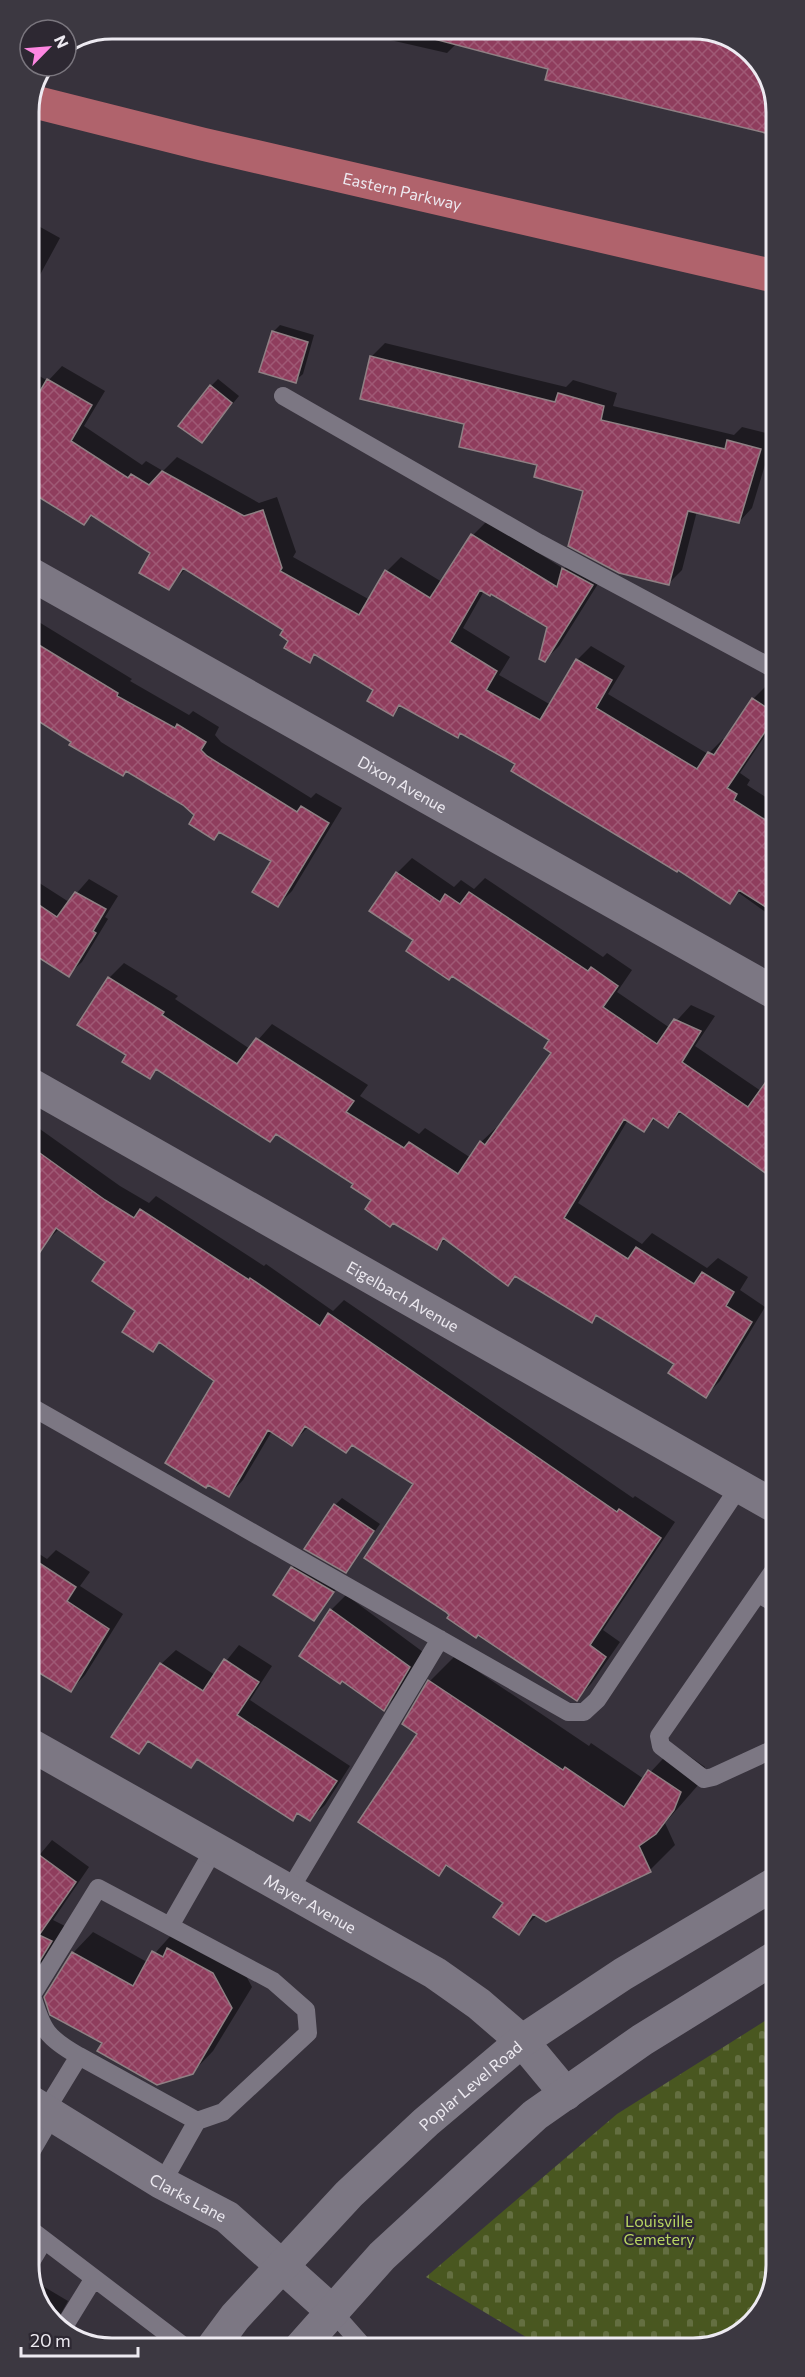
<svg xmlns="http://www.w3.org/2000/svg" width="805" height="2377" viewBox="0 0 805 2377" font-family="Commissioner,sans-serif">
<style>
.cemetery{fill:url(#cemetery-stones)}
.shadow{fill:#0007}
.building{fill:url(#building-cross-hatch);stroke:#8f8084;stroke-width:1.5}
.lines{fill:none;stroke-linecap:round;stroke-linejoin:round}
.lane{stroke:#7c7783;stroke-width:18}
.street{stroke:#7c7783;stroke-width:33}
.secondary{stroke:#7c7783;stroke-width:33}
.primary{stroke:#b0636c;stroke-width:33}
.labels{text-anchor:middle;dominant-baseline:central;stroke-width:4.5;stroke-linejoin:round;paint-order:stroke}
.street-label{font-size:16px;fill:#edeaf1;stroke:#2d2832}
.park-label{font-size:16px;fill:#b7d462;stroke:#2d2832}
.rim{fill:none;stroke:#edeaf1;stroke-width:3}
</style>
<defs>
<pattern id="cemetery-stones" width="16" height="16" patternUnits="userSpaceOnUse" patternTransform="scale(1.5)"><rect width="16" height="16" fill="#495720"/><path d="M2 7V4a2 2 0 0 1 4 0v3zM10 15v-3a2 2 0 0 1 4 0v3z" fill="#646f41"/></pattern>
<pattern id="building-cross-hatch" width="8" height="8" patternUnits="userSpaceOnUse" patternTransform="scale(1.5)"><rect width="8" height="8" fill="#8f3d5d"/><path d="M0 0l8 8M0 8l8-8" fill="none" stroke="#9f5975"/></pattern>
</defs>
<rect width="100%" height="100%" fill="#37323c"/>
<!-- cemetery -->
<path class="cemetery" d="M776 2014V2266L759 2316 715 2346H541L426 2277 617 2114Z"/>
<!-- shadow -->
<path class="shadow" d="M342 29H699L748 49 774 90 456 44 447 53Z
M33 223 60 238 29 295V227Z
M280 325 314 335 303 374 295 381 273 332Z
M385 343 566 387 573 380 617 393 613 406 734 435 742 427 774 435 752 508 739 522 697 511 682 570 668 584 584 490 466 423 371 357Z
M62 366 105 391 84 426 142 465 146 461 163 471 177 457 259 503 277 497 296 552 293 557 370 600 387 571 401 557 442 582 473 535 487 521 564 569 578 555 606 571 559 646 545 660 549 626 492 592 484 591 463 628 510 657 499 675 551 705 577 660 591 646 625 666 608 694 708 754 723 739 726 740 753 699 767 685 775 690V721L740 773 750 780 747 785 775 803V919L739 893 730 902 517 763 461 732 457 736 402 705 393 714 375 690 316 654 310 661 290 640 285 629 186 568 169 588 152 553 93 515 84 524 31 490 29 492V370L48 381Z
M218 379 239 396 202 441 211 386Z
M29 616 132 679 130 681 189 715 193 711 219 727 215 735 221 742 311 798 316 793 342 808 292 891 278 905 273 860 221 831 214 838 196 815 184 804 127 770 123 774 29 714Z
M774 619V647H771Z
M412 858 454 887 461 880 474 889 485 878 603 957 607 953 632 970 617 992 670 1028 691 1005 715 1016 695 1046 761 1091 775 1072V1155L734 1125 682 1112 668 1126 656 1118 644 1130 628 1120 578 1203 642 1244 652 1233 707 1268 718 1258 748 1277 740 1290 765 1307 720 1381 705 1396 676 1364 598 1315 592 1321 517 1275 507 1284 446 1239 436 1248 356 1184 277 1133 270 1140 158 1069 150 1077 128 1055 80 1025 109 978 124 963 178 996 175 999 250 1049 272 1024 368 1085 360 1096 419 1134 425 1128 471 1158 481 1142 496 1128 498 1129 553 1052 551 1039 415 940 397 873Z
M30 877 69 902 89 879 118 896 105 917 108 919 82 962 68 975 30 950Z
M30 1122 120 1186 149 1203 156 1196 264 1266 266 1264 333 1311 344 1300 633 1498 635 1496 675 1522 603 1630 620 1642 591 1684 576 1699 451 1615 415 1483 353 1444 346 1451 309 1426 292 1444 272 1431 243 1480 229 1495 216 1380 107 1262 59 1229 43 1245 30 1236Z
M775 1415V1428L769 1424Z
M342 1498 380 1524 346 1571 335 1505Z
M30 1548 47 1559 56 1550 90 1572 80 1586 123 1614 85 1675 71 1690 51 1671 31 1657Z
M300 1561 340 1584 314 1619 292 1568Z
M346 1595 423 1652 398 1694 384 1709 342 1679 301 1656 331 1610Z
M239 1645 272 1666 250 1700 350 1766 325 1805 310 1819 299 1812 292 1819 199 1758 190 1767 150 1740 139 1752 161 1664 176 1650 215 1675Z
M455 1656 589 1746 591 1743 644 1779 675 1746 705 1767 699 1784 665 1823 675 1845 650 1870 537 1915 519 1933 505 1903 448 1865 439 1874 419 1733 430 1681Z
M52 1840 89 1867 53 1920 65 1926 45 1959 31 1973V1865Z
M93 1932 147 1962 174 1932 234 1953 252 1987 213 2051 192 2073 104 2043 73 1953Z
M31 2279 68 2301 55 2324 31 2287Z"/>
<!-- building -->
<path class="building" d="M436 29H699L748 49 774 90V135L545 80 548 69 434 39Z
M272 331 308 342 296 383 259 372Z
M370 356 555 402 558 393 604 406 601 420 725 449 727 440 761 449 739 523 688 511 669 585 619 573 568 546 583 491 534 477 537 465 459 447 464 424 360 399Z
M47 379 92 405 71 441 128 478 131 474 149 485 162 471 244 516 263 510 282 568 280 571 359 615 385 570 430 598 471 534 557 587 562 568 593 585 545 662 539 659 547 627 491 594 490 596 480 590 450 642 497 671 486 690 540 720 576 659 612 680 596 708 697 769 708 752 714 755 752 698 775 713V717L727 788 737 794 734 800 775 826V913L739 890 730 904 678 870 677 872 511 771 515 764 460 733 458 738 399 705 393 716 367 701 373 690 314 654 310 663 284 648 288 641 280 635 283 630 183 568 169 590 139 573 150 553 91 515 84 525 29 491V410Z
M210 385 232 403 202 443 178 426Z
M29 639 118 693 117 696 175 728 177 724 206 742 201 750 207 756 297 812 301 806 329 823 278 907 252 892 271 861 219 832 214 840 189 824 194 815 183 805 126 771 123 776 69 745 71 742 29 715Z
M396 872 440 902 445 894 460 904 469 892 588 971 591 967 618 986 603 1007 657 1044 674 1019 701 1031 682 1062 748 1107 775 1069V1180L679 1111 668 1128 653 1118 644 1132 624 1119 564 1218 628 1259 636 1247 694 1284 702 1272 734 1292 726 1306 752 1322 706 1398 668 1373 674 1364 596 1315 592 1323 515 1276 508 1286 443 1238 437 1250 393 1223 390 1227 365 1209 371 1200 351 1187 353 1184 276 1134 270 1142 156 1069 150 1079 122 1062 126 1055 77 1025 108 977 164 1012 162 1015 237 1064 256 1038 354 1101 346 1112 404 1148 409 1142 458 1174 480 1141 485 1145 551 1053 544 1048 549 1040 452 976 449 980 406 951 413 940 369 911Z
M75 892 106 909 93 931 96 933 69 977 30 952V899L57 917Z
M30 1146 105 1200 134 1218 140 1209 249 1280 250 1278 320 1326 328 1313 617 1512 619 1509 661 1538 590 1645 606 1657 577 1701 478 1635 476 1638 447 1618 449 1615 446 1612 364 1558 413 1484 352 1445 346 1453 305 1426 292 1446 268 1430 229 1497 208 1485 206 1488 165 1463 214 1381 159 1342 153 1352 122 1332 135 1311 92 1281 105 1262 56 1228 30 1267Z
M334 1504 374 1531 346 1573 304 1549Z
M30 1557 76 1587 67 1601 109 1629 71 1692 31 1668Z
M291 1567 334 1592 314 1621 273 1595Z
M330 1609 410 1667 384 1711 342 1681 340 1684 299 1656Z
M224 1659 259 1682 237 1715 337 1781 310 1821 297 1813 293 1821 197 1759 191 1768 148 1741 139 1754 111 1737 160 1663 203 1691Z
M428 1680 563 1770 565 1767 624 1807 648 1770 681 1792 674 1810 656 1834 639 1846 651 1872 546 1922 533 1914 519 1935 493 1917 503 1903 446 1865 439 1876 358 1822 417 1734 402 1724Z
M31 1849 76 1882 39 1935 52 1941 31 1975Z
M167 1948 213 1973 232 2008 193 2074 157 2085 97 2051 102 2043 50 2015 44 1997 72 1952 133 1986 152 1951 163 1957Z"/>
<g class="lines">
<!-- lane -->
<path class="lane" d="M283 396 539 543 774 669
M30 1406 568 1712H584L597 1700 739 1487
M776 1567 659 1736 661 1746 704 1779 713 1777 776 1748
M759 1594 776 1604
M289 1891 440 1639
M170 1926 214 1849
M79 2056 197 2121
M46 2110 79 2056C47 2038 42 2030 32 1995L98 1888 273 1981 306 2010 308 2033 223 2112 197 2121 162 2183
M31 2152 53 2114
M31 2230 186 2348
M31 2262 44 2240
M333 2312 364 2347
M62 2330 94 2278"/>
<!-- street -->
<g class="street">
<path id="s1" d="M29 573 775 993"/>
<path id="s2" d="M30 1084 776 1507"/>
<path id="s3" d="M31 1745 435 1973 479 2004 522 2041 566 2094"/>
</g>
<!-- secondary -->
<g class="secondary">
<path id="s4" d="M31 2102 162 2183 227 2217 333 2312"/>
<path d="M301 2347 382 2256 535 2115 642 2040 776 1957"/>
<path id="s5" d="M212 2348 235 2317 349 2194 426 2122 522 2041 623 1974 776 1883"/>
</g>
<!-- primary -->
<path class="primary" id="s6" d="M31 101 202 144 774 276"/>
</g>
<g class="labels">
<!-- street labels -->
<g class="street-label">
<text stroke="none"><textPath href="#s6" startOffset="382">Eastern Parkway</textPath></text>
<text stroke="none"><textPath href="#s1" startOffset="429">Dixon Avenue</textPath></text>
<text stroke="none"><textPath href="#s2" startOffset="429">Eigelbach Avenue</textPath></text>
<text stroke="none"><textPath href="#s3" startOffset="321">Mayer Avenue</textPath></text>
<text stroke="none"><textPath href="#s5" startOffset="369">Poplar Level Road</textPath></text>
<text stroke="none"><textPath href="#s4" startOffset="184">Clarks Lane</textPath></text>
</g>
<!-- park labels -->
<g class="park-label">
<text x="659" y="2220">Louisville<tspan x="659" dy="18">Cemetery</tspan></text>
</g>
</g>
<!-- crop -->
<path d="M0 0H805V2377H0ZM112 39H693A73 73 0 0 1 766 112V2265A73 73 0 0 1 693 2338H112A73 73 0 0 1 39 2265V112A73 73 0 0 1 112 39Z" fill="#3c3841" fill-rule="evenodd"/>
<path class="rim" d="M112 39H693A73 73 0 0 1 766 112V2265A73 73 0 0 1 693 2338H112A73 73 0 0 1 39 2265V112A73 73 0 0 1 112 39Z"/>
<!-- north arrow -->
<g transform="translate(48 48) rotate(65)"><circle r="28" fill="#2d2832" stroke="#7a767e" stroke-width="1.5"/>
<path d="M0-4.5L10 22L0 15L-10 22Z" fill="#fd86e1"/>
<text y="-9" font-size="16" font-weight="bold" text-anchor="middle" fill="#edeaf1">N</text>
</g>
<!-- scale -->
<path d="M21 2347v9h117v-9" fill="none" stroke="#edeaf1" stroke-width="3"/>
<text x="30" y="2347" font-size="18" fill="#edeaf1" stroke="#2d2832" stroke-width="4.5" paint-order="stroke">20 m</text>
</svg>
